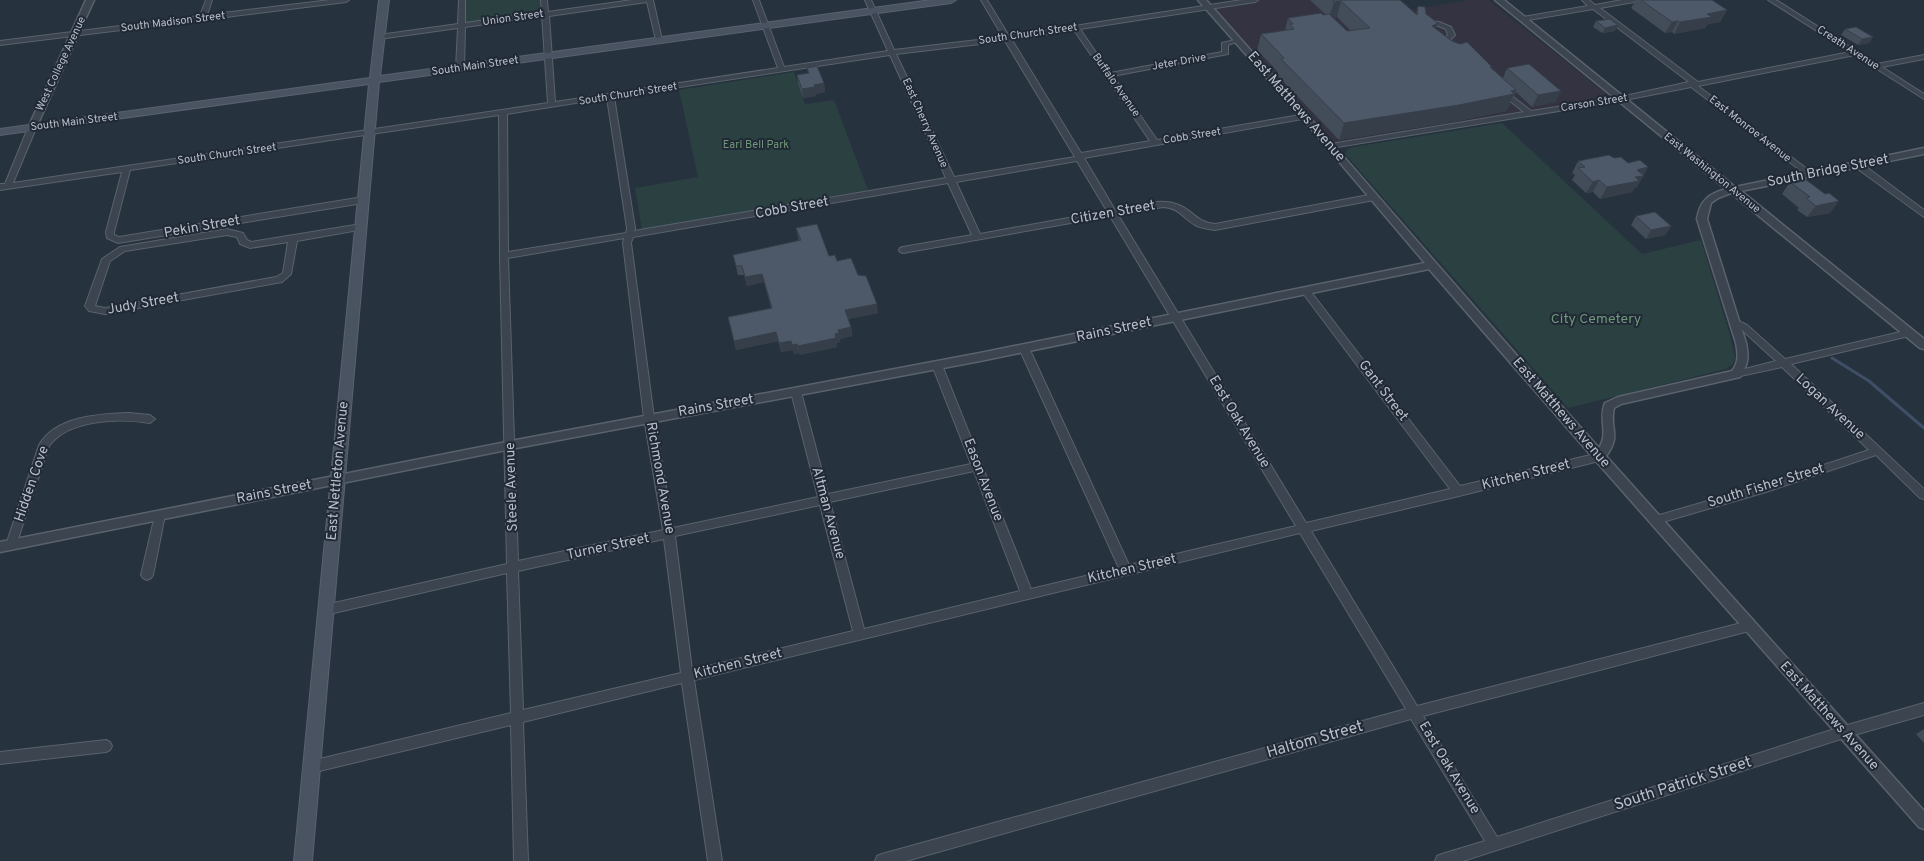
<svg xmlns="http://www.w3.org/2000/svg" width="1924" height="861" viewBox="0 0 1924 861" font-family="Overpass,sans-serif">
<style>
.medical{fill:#343341}
.green{fill:#2a4041}
.lines{fill:none;stroke-linecap:round;stroke-linejoin:round}
.stream{stroke:#3e4f67;stroke-width:3}
.minor-casing{stroke:#59626d;stroke-width:2}
.tertiary-casing{stroke:#59626d;stroke-width:3}
.secondary-casing{stroke:#59626d;stroke-width:2}
.minor{fill:#3b444f;fill-rule:evenodd}
.tertiary{fill:#3b444f;fill-rule:evenodd}
.secondary{fill:#495362;fill-rule:evenodd}
.wall{fill:#424d59;fill-rule:evenodd}
.shaded-wall{fill:#363e49}
.building{fill:#4d5968;stroke:#363e49}
.labels{text-anchor:middle;dominant-baseline:central;stroke-width:4;stroke-linejoin:round;paint-order:stroke}
.far-street-label{font-size:11px;fill:#b8bfca;stroke:#202935}
.far-park-label{font-size:11px;fill:#709979;stroke:#202935}
.street-label{font-size:14px;fill:#b8bfca;stroke:#202935}
.park-label{font-size:14px;fill:#709979;stroke:#202935}
.near-street-label{font-size:16px;fill:#b8bfca;stroke:#202935}
</style>
<rect width="100%" height="100%" fill="#27323f"/>
<!-- medical -->
<path class="medical" d="M1255 0H1398L1409 10 1469 0H1489L1605 93V96L1604 98 1331 146 1208 7Z"/>
<!-- green -->
<path class="green" d="M466 0H541V12L466 23Z
M794 72 805 104 834 100 868 190 642 230 635 188 698 177 679 90Z
M1502 123 1642 254 1701 240 1729 332 1735 357 1733 364 1726 369 1568 408 1345 154 1348 149 1353 147Z"/>
<g class="lines">
<!-- stream -->
<path class="stream" d="M1832 358 1869 381 1924 428"/>
<!-- minor casing -->
<g class="minor-casing">
<path id="minor" d="M206 0H212L207 15 330 0H349L346 2 0 45V41L200 16Z
M459 0H465V23L542 12 541 0H547L548 12 632 0H653L662 40 659 42 656 40 647 2 549 16 555 102 778 68 753 0H759L784 67 888 51 865 0H871L894 50 1003 37 981 0H987L1009 36 1242 0H1258L1255 2 1080 29 1110 73 1222 52V43L1239 39V41L1228 45V54L1113 76 1157 140 1305 114H1308V118L1084 158 1115 210C1135 206 1162 196 1181 206 1195 213 1197 222 1215 224L1374 194 1378 197 1374 200 1215 230C1208 229 1201 228 1195 225 1182 217 1179 208 1163 207L1118 215 1306 523 1450 489 1302 292 1301 290 1302 288H1308L1460 486 1599 453 1603 454 1604 457 1603 460 1459 496 1311 531 1417 706 1749 621 1753 622 1755 626 1753 630 1749 631 1423 716 1497 837 1844 726 1924 703V715L1844 738 1463 861H1435L1437 856 1442 854 1485 841 1411 719 906 861H875L877 856 882 854 1406 709 1300 533 694 680 722 861H708L682 683 523 722 528 861H514L511 725 311 773 307 771 305 767 307 763 311 761 511 713 507 573 325 615 321 614 319 610 321 606 325 605 507 564 500 256 499 115 130 170 114 232V235L119 237 363 197 367 200 363 203 118 243 107 238 106 232 122 172 0 190V184H5L28 128 32 126 36 128 13 183 548 103 542 16 465 27 464 68 460 70 456 68 458 28 379 39 376 37 379 35 458 24ZM1074 30 1150 141 1081 153 1012 40ZM1005 41 1075 157 954 177 896 54ZM890 55 946 178 634 231 635 228 614 97ZM607 98 627 228 626 233 508 252 507 114ZM1077 161 1107 211 980 234 956 182ZM948 183 972 235 903 247 900 248 899 250 900 252 903 253 1110 216 1296 526 1129 565 1029 348 1024 345 1019 348 1119 568 1031 589 942 365 937 362 932 365 971 464 828 494 801 392 796 388 791 392 818 497 673 528 654 418 631 243 633 237ZM624 238 623 243 644 418 663 530 518 561 508 258ZM974 471 1020 591 864 629 830 502ZM820 505 853 631 692 670 675 536ZM664 539 681 673 523 710 518 571Z
M1582 0H1589L1595 5 1622 0H1637L1634 2 1600 8 1698 82 1850 52 1768 0H1776L1877 64 1924 55V59L1882 67 1924 94V99L1855 55 1698 86 1811 172 1812 174 1808 176 1691 87 1620 101 1331 148 1327 146 1331 144 1524 112 1500 93V89H1503L1531 111 1620 97 1689 82 1593 9 1523 21 1520 19 1523 17 1588 6Z
M1425 20 1439 22 1451 27 1455 35 1448 42H1444L1443 41 1448 35 1446 29 1436 25 1423 23 1422 22Z
M1855 163H1861L1924 210V217L1855 167Z
M361 224 364 225V229L297 241 291 274 282 282 105 314 89 311 85 306 102 259 120 247 227 229 243 233 247 240 251 242ZM227 235 237 237 240 244 250 248 288 242 283 273 276 277 105 308 95 306 110 261 125 251Z
M1734 319 1747 325 1785 359 1909 330 1912 331 1914 333 1912 335 1909 336 1791 364 1924 489V499L1920 498 1876 455 1766 492 1656 524 1652 523 1651 520 1652 517 1656 516 1766 484 1869 450 1782 367 1736 377 1733 376 1731 374 1733 372 1776 361 1741 329 1729 322Z
M129 413 150 415 155 419 150 423C120 418 68 419 49 446L15 548 11 550 7 548 6 545 39 445C56 416 99 414 129 413Z
M160 511 164 512 165 515 153 575 151 578 147 580 143 578 141 575 155 515 156 512Z
M106 740 110 742 112 746 110 750 106 752 0 764V752Z"/>
</g>
<!-- tertiary casing -->
<g class="tertiary-casing">
<path id="tertiary" d="M86 0H94L36 128 32 131 29 130 28 128Z
M1198 0H1206C1338 148 1466 300 1599 448 1609 434 1598 418 1605 403L1618 397 1732 371C1739 362 1738 354 1736 343L1697 219C1700 200 1709 194 1726 189L1495 0H1504L1735 187 1924 148V154L1741 191 1924 339V349L1920 348 1731 193 1718 198 1711 203 1707 219 1746 343C1749 357 1748 365 1740 377L1621 404 1614 408C1609 429 1622 435 1606 456L1924 811V829L1919 827 1595 460 1429 269 980 361 511 449 0 552V542L511 441 980 353 1425 263 1302 118Z"/>
</g>
<!-- secondary casing -->
<g class="secondary-casing">
<path id="secondary" d="M379 0H389L380 76 931 0H956L951 3 379 82 312 861H294L369 84 0 135V129L370 78Z"/>
</g>
<!-- minor -->
<use href="#minor" class="minor"/>
<!-- tertiary -->
<use href="#tertiary" class="tertiary"/>
<!-- secondary -->
<use href="#secondary" class="secondary"/>
</g>
<!-- wall -->
<path class="wall" d="M1310 0H1400L1416 14 1418 6 1426 14 1438 23 1435 29 1491 68 1503 78 1507 68 1561 91 1555 102 1532 107 1516 92 1506 111 1452 122 1339 140 1277 75 1278 72 1257 50 1261 34 1285 30 1288 18 1326 15ZM1333 17H1337L1351 31H1347Z
M1636 0H1712L1727 10 1720 22 1708 24 1705 28 1674 34 1672 32 1665 33 1631 8Z
M1596 21 1615 31 1602 33 1593 27Z
M1845 29 1873 37 1869 43 1858 45 1841 35Z
M807 68 824 83 825 92 816 94V96L803 98 798 84 797 75 808 73Z
M1614 158 1628 163 1648 167 1637 187 1634 188 1632 192 1600 199 1593 192 1586 193 1572 180 1575 175 1572 173 1578 161Z
M1790 182 1830 213 1807 217 1797 210 1799 208 1782 194Z
M1636 216 1671 226 1665 235 1646 239 1631 225Z
M796 228 829 256 837 261 858 275 878 313 848 319 851 327 852 336 840 339V342L837 343V347L799 355V353L794 354 793 350 781 352 778 341 736 350 728 317 771 308 764 282 747 286 744 275H738L733 255 799 241Z
M1924 729V743L1916 734Z"/>
<!-- shaded-wall -->
<path class="shaded-wall" d="M1341 1 1337 17 1329 18 1334 2Z
M1727 10 1720 22 1708 24 1705 28 1674 34 1680 22 1707 14Z
M1678 21 1672 32 1665 33 1672 22Z
M1438 23 1432 39V26Z
M1618 25 1615 31 1602 33 1605 28Z
M1873 37 1869 43 1858 45 1862 39Z
M824 83 825 92 816 94V96L803 98 802 89 814 85Z
M1516 90 1506 111 1452 122 1339 140 1344 123Z
M1561 91 1555 102 1532 107 1538 95Z
M1648 167 1637 187 1634 188 1632 192 1600 199 1607 187 1637 170Z
M1599 180 1593 192 1586 193 1593 182Z
M1839 201 1830 213 1807 217 1816 206Z
M1671 226 1665 235 1646 239 1651 230Z
M762 274 764 282 747 286 745 277Z
M877 304 878 313 846 319 845 310Z
M851 327 852 336 840 339V342L837 343V347L799 355 798 346 835 334 838 330Z
M776 332 778 341 736 350 734 341Z
M791 341 793 350 781 352 779 343Z
M797 344 799 353 794 354 792 345Z"/>
<!-- building -->
<path class="building" d="M1332 0H1400L1417 15 1418 6 1425 7 1426 14 1438 23 1432 26 1452 41 1460 44 1467 42 1492 67H1490L1516 90 1511 91 1514 94 1459 105 1344 123 1281 59 1284 58 1261 34 1294 29 1290 24H1293L1288 18 1321 13 1323 15 1329 14 1347 31 1370 28 1341 1 1334 2Z
M1641 0H1712L1727 10 1707 14 1712 17 1680 22 1678 21 1672 22Z
M1610 19 1618 25 1605 28 1596 21Z
M1856 27 1873 37 1862 39 1845 29Z
M1529 64 1561 91 1538 95 1507 68Z
M817 66 824 83 814 85 815 87 802 89 797 75 809 73 807 68Z
M1609 155 1614 158 1621 157 1628 163 1640 160 1648 167 1637 170 1644 176 1635 177 1639 181 1607 187 1599 180 1593 182 1578 168 1585 167 1578 161Z
M1805 179 1825 194 1829 193 1839 201 1816 206 1806 198 1810 197 1790 182Z
M1655 212 1671 226 1651 230 1636 216Z
M817 224 829 256 835 255 837 261 851 258 858 275 866 276 877 304 845 310 851 327 838 330 839 333 835 334 836 338 798 346 797 344 792 345 791 341 779 343 776 332 734 341 728 317 772 308 762 274 745 277 742 266H736L733 255 801 240 796 228Z"/>
<g class="labels">
<!-- far-street labels -->
<g class="far-street-label">
<text transform="translate(513 18) rotate(-8)">Union Street</text>
<text transform="translate(173 22) rotate(-7)">South Madison Street</text>
<text transform="translate(1028 34) rotate(-8)">South Church Street</text>
<text transform="translate(1848 48) rotate(33)">Creath Avenue</text>
<text transform="translate(1179 62) rotate(-10)">Jeter Drive</text>
<text transform="translate(61 64) rotate(-65)">West College Avenue</text>
<text transform="translate(475 66) rotate(-8)">South Main Street</text>
<text transform="translate(1116 85) rotate(55)">Buffalo Avenue</text>
<text transform="translate(628 94) rotate(-9)">South Church Street</text>
<text transform="translate(1594 103) rotate(-9)">Carson Street</text>
<text transform="translate(74 122) rotate(-7)">South Main Street</text>
<text transform="translate(925 123) rotate(66)">East Cherry Avenue</text>
<text transform="translate(1750 129) rotate(38)">East Monroe Avenue</text>
<text transform="translate(1192 136) rotate(-9)">Cobb Street</text>
<text transform="translate(227 154) rotate(-8)">South Church Street</text>
<text transform="translate(1712 173) rotate(39)">East Washington Avenue</text>
</g>
<!-- far-park labels -->
<g class="far-park-label">
<text x="756" y="145">Earl Bell Park</text>
</g>
<!-- street labels -->
<g class="street-label">
<text transform="translate(1296 107) rotate(49)">East Matthews Avenue</text>
<text transform="translate(1828 171) rotate(-11)">South Bridge Street</text>
<text transform="translate(792 208) rotate(-10)">Cobb Street</text>
<text transform="translate(1113 213) rotate(-10)">Citizen Street</text>
<text transform="translate(202 227) rotate(-10)">Pekin Street</text>
<text transform="translate(143 304) rotate(-10)">Judy Street</text>
<text transform="translate(1114 330) rotate(-12)">Rains Street</text>
<text transform="translate(1383 391) rotate(53)">Gant Street</text>
<text transform="translate(716 406) rotate(-10)">Rains Street</text>
<text transform="translate(1830 407) rotate(43)">Logan Avenue</text>
<text transform="translate(1561 413) rotate(49)">East Matthews Avenue</text>
<text transform="translate(1239 422) rotate(59)">East Oak Avenue</text>
<text transform="translate(338 471) rotate(-85)">East Nettleton Avenue</text>
<text transform="translate(1526 475) rotate(-14)">Kitchen Street</text>
<text transform="translate(660 478) rotate(80)">Richmond Avenue</text>
<text transform="translate(983 480) rotate(69)">Eason Avenue</text>
<text transform="translate(32 484) rotate(-71)">Hidden Cove</text>
<text transform="translate(1766 486) rotate(-17)">South Fisher Street</text>
<text transform="translate(512 487) rotate(-92)">Steele Avenue</text>
<text transform="translate(274 492) rotate(-11)">Rains Street</text>
<text transform="translate(828 513) rotate(75)">Altman Avenue</text>
<text transform="translate(608 547) rotate(-12)">Turner Street</text>
<text transform="translate(1132 569) rotate(-13)">Kitchen Street</text>
<text transform="translate(738 664) rotate(-14)">Kitchen Street</text>
<text transform="translate(1829 716) rotate(48)">East Matthews Avenue</text>
<text transform="translate(1449 768) rotate(59)">East Oak Avenue</text>
</g>
<!-- park labels -->
<g class="park-label">
<text x="1596" y="319">City Cemetery</text>
</g>
<!-- near-street labels -->
<g class="near-street-label">
<text transform="translate(1315 740) rotate(-16)">Haltom Street</text>
<text transform="translate(1683 784) rotate(-18)">South Patrick Street</text>
</g>
</g>
</svg>
